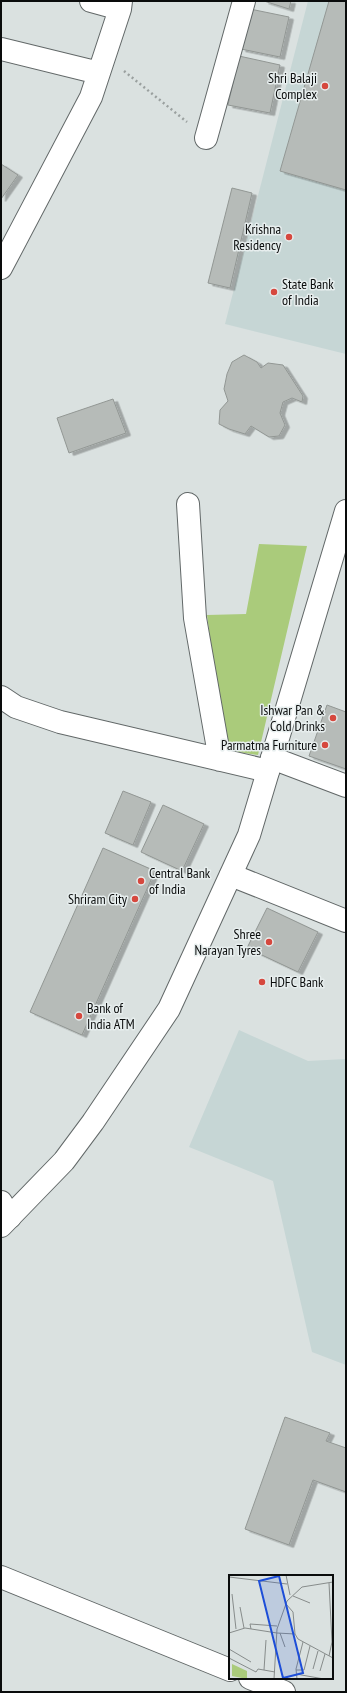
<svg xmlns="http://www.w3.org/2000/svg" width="347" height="1693" viewBox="0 0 347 1693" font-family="'PT Sans Narrow',sans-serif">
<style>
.built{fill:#c6d6d5}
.green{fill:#aacb7b}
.building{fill:#b6bbb8;stroke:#929794;filter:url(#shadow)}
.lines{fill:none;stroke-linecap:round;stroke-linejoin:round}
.minor-casing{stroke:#626868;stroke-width:24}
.highway-casing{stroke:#626868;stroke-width:24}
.path{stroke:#9aa09f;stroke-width:2.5;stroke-dasharray:2 3;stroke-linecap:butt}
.minor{stroke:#fff;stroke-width:22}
.highway{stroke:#fff;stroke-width:22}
.poi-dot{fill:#d6483e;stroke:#e7eeee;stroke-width:1.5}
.labels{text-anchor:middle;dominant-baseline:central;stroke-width:3;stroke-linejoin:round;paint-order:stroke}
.poi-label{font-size:14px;fill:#0a0c0c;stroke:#e7eeee;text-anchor:end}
.inset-road{fill:none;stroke:#878c8b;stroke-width:1}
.view{fill:#1d4ed8;fill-opacity:0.15;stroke:#1d4ed8;stroke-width:2}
.inset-edge{fill:none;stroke:#0a0c0c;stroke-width:2}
</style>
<defs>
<filter id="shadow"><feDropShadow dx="4.5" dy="2.5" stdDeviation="0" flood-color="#0004"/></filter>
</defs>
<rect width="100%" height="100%" fill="#dae1e0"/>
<!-- built -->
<path class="built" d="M308 1H346V354L225 324Z
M239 1030 308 1061 346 1059V1365L312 1352 273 1181 189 1147Z"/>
<!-- green -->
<path class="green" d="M259 544 307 546 258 755 225 750 207 615 246 614Z"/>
<!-- building -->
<path class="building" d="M264 1H291L289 9Z
M329 1H346V190L280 171Z
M250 9 289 17 280 57 241 49Z
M239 56 280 65 270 113 228 105Z
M1 164 18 175 1 199Z
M232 188 252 193 230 288 208 283Z
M244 355 257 362 261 368 268 363 283 365 303 396 302 402 292 398 283 402 280 413 285 425 279 436 269 437 251 426 245 434 229 429 219 424 220 410 228 401 224 389 227 374 232 362Z
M113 399 126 433 69 453 57 418Z
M327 705 346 712V769L309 756Z
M123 791 151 802 133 845 105 833Z
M163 805 204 824 182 871 141 852Z
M103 848 155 871 82 1035 30 1012Z
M267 908 318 932 298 972 247 948Z
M285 1417 330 1433 326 1441 346 1448V1492L313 1480 289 1545 245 1529Z"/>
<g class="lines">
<!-- minor casing -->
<g class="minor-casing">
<path id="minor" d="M91 1 120 9
M1 49 99 73
M206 138 244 1
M1 268 91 97 120 9 121 1
M188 504 195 618 220 760
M1 697 16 707 60 722 268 771
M272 758 346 786
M231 875 346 921
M1 1202 10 1217
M1 1577 230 1670
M250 1678 284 1692"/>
</g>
<!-- highway casing -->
<g class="highway-casing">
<path id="highway" d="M1 1226 64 1161 93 1122 169 1009 249 835 346 511"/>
</g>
<!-- path -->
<path class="path" d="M124 71 187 122"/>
<!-- minor -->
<use href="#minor" class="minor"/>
<!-- highway -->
<use href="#highway" class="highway"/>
</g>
<!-- markers -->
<g class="poi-dot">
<circle cx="325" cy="86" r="4"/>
<circle cx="289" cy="237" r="4"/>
<circle cx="274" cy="292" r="4"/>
<circle cx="333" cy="718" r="4"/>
<circle cx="325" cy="745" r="4"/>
<circle cx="141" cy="881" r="4"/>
<circle cx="135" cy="899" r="4"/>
<circle cx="269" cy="942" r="4"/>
<circle cx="262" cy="982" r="4"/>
<circle cx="79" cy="1016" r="4"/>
</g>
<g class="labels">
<!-- poi labels -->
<g class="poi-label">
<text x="317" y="78">Shri Balaji<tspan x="317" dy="16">Complex</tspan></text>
<text x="281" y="229">Krishna<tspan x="281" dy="16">Residency</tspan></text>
<text x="282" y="284" text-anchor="start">State Bank<tspan x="282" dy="16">of India</tspan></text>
<text x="325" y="710">Ishwar Pan &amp;<tspan x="325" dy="16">Cold Drinks</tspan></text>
<text x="317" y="745">Parmatma Furniture</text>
<text x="149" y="873" text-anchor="start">Central Bank<tspan x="149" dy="16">of India</tspan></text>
<text x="127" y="899">Shriram City</text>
<text x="261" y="934">Shree<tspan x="261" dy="16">Narayan Tyres</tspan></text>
<text x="270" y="982" text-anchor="start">HDFC Bank</text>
<text x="87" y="1008" text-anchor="start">Bank of<tspan x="87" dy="16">India ATM</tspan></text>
</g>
</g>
<!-- overview -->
<g transform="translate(229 1575)">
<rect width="104" height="104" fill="#dae1e0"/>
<path d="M3 89 18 96V104L3 101Z" fill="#aacb7b"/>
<path class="inset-road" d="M57 0 61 20M0 2 58 9M100 8 103 67 100 81M3 19 7 54M64 21 81 28M57 29 64 37 66 59M11 32 15 53M22 54 21 49 48 51M0 58 16 53 48 58M48 58 66 59 69 64 104 83M51 58 56 72M0 74 22 87M0 83 27 97 29 94 46 97M84 94 89 76M35 95 37 65M67 95H75L81 71M91 96 96 79M67 99 95 104M45 104 48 54 58 26 73 12 104 7M68 104 67 94 74 67"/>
<path class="view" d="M50 1 74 98 54 103 30 6Z"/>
<rect width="104" height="104" class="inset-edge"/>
</g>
<!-- border -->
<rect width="347" height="1693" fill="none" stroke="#0a0c0c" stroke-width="4"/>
</svg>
